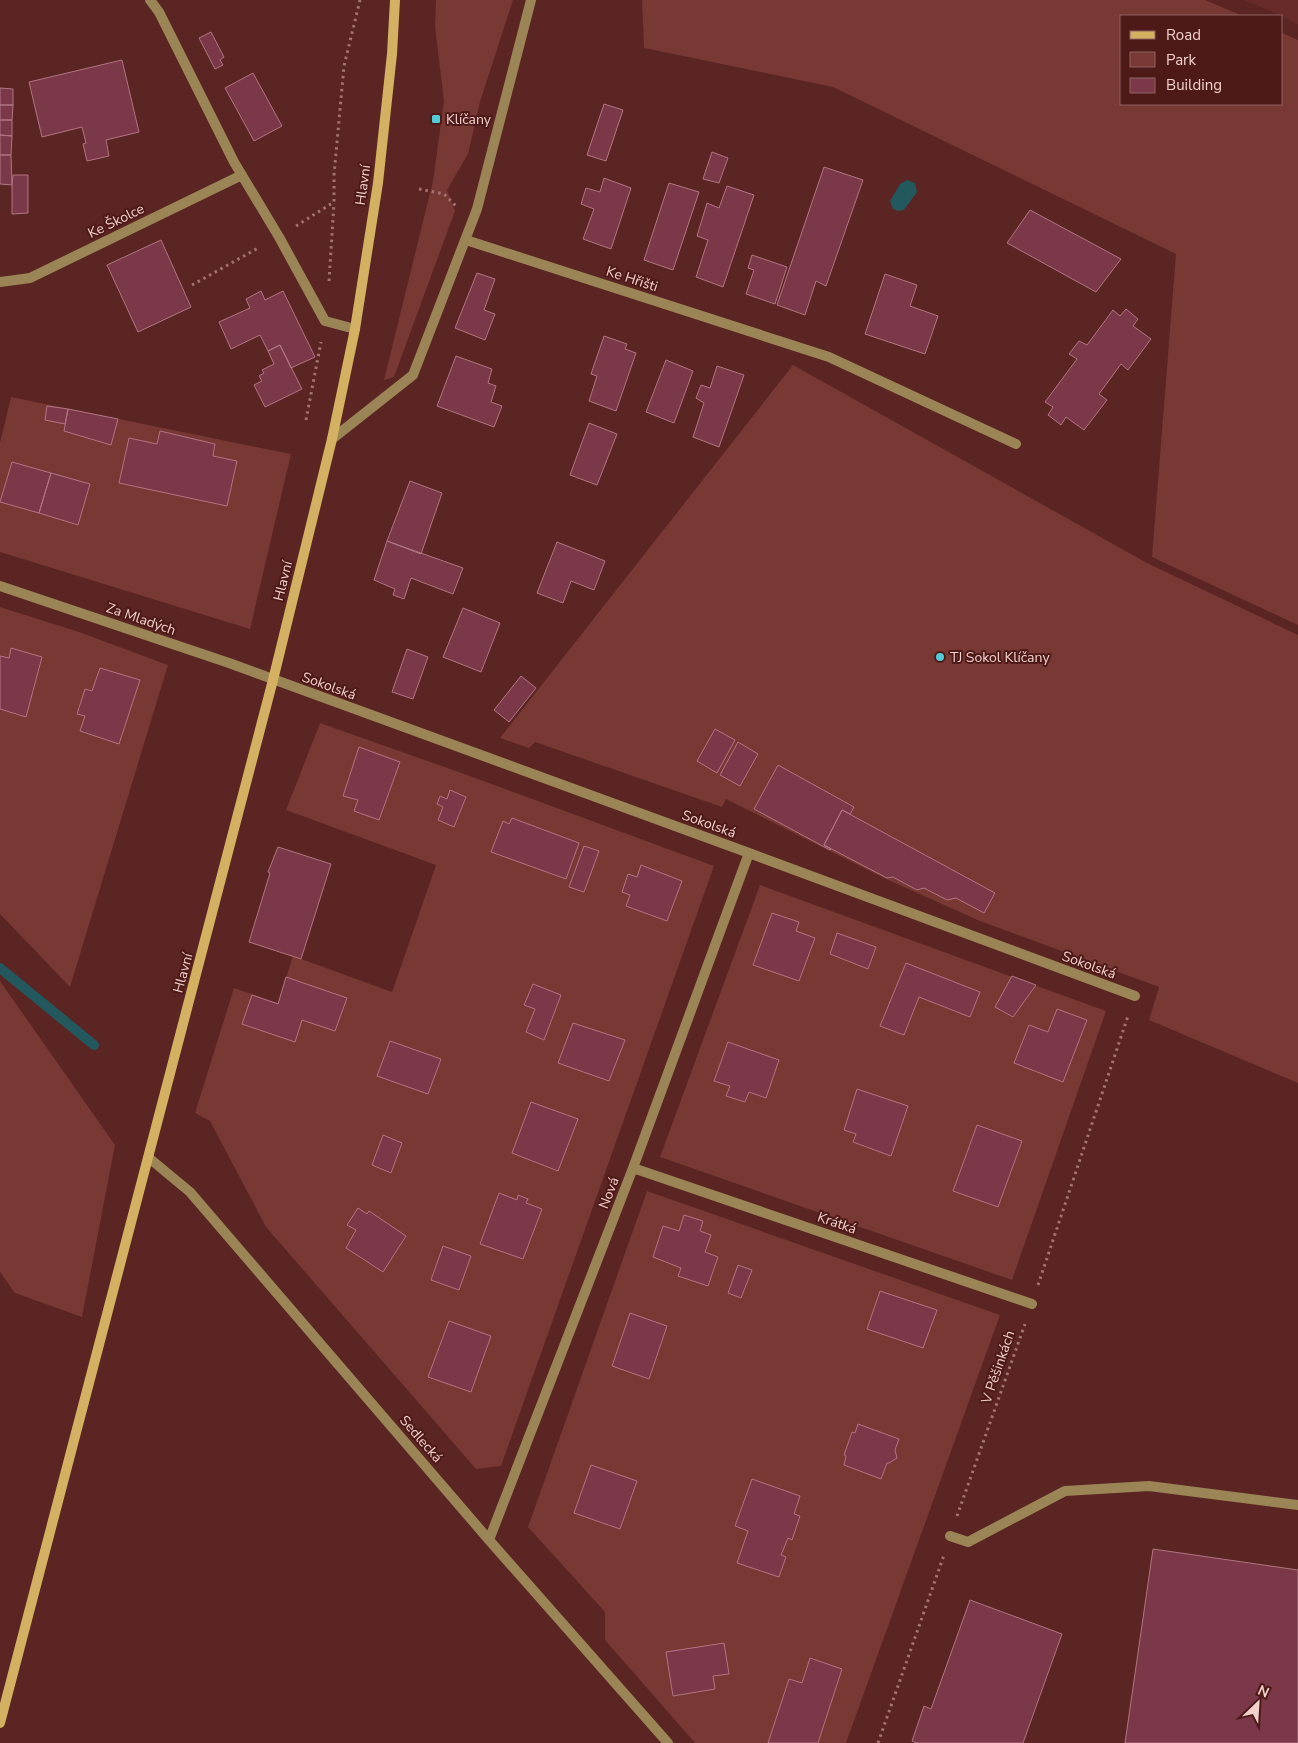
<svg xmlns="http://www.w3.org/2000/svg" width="1298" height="1743" viewBox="0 0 1298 1743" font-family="'Nunito Sans',sans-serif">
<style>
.built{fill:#682b29}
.green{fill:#783834}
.water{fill:#23585e}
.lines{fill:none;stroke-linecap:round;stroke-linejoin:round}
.stream{stroke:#23585e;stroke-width:10}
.building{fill:#7a3849;stroke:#b27583}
.path{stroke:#a17471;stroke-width:3;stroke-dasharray:2.5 4;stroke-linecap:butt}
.service{stroke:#9b8556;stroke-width:10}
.minor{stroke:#9b8556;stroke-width:10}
.secondary{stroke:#d3b062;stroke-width:10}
.poi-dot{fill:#52cbd8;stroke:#4e1a18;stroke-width:2}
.labels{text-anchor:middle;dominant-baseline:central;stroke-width:4;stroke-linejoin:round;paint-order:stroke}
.poi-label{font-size:14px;fill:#f3d1cd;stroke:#4e1a18;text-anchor:start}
.street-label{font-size:14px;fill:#f3d1cd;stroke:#4e1a18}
</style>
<rect width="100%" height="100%" fill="#5a2522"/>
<!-- built -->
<path class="built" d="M1244 0H1298V24L1282 16Z"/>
<!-- green -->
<path class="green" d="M436 0H513L480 102 468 154 447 190 455 211 394 377 384 380 433 181 444 101 435 27Z
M642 0H1205L1243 16H1122V104H1282V33L1298 40V625L1152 557 1176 254 833 87 644 48Z
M793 365 1147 563 1298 635V1083L1149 1020 1159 987 980 921 886 879 726 799 722 807 535 742 529 748 500 738Z
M11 397 291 454 250 629 0 552V443Z
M0 607 79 632 168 665 70 987 0 914Z
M320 723 470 776 714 866 501 1466 476 1469 266 1227 210 1121 195 1113 234 988 278 1003 293 956 392 992 436 865 286 810Z
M760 885 1106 1011 1012 1280 660 1157Z
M0 981 115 1145 82 1317 15 1293 0 1272Z
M647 1191 1000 1315 846 1743H695L605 1640V1612L528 1527Z"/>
<!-- water -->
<path class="water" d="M907 180 915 183 917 192 904 210 898 211 893 209 890 201 900 184Z"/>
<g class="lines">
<!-- stream -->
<path class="stream" d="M0 968 94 1045"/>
</g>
<!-- building -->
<path class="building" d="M211 32 224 57 220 60 223 65 215 69 199 38Z
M122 60 139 132 106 140 109 156 87 161 83 144 86 143 82 127 42 137 29 82Z
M253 73 282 126 254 141 225 88Z
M0 88 13 89V105H0Z
M604 104 623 110 606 161 587 155Z
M0 105H13L12 120H0Z
M0 120H12V136L0 135Z
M0 135 12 136 11 155H0Z
M712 152 728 158 719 183 703 179Z
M0 155H11L12 185 0 184Z
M824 167 863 180 826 286 816 281 805 315 777 305Z
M13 175H28V213L12 214V185Z
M604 178 631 188 611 249 583 239 594 209 581 204 586 188 600 192Z
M669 183 699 192 673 270 644 260Z
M727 186 754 195 723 287 696 277 708 240 697 236 707 203 719 208Z
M1030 210 1121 259 1096 292 1007 243Z
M161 240 191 307 138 332 107 265Z
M752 255 787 267 775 304 746 294 754 270 748 268Z
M477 273 495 279 484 310 495 314 485 340 455 328Z
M885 274 917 285 910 306 938 316 925 354 865 334Z
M261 291 265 300 283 291 315 357 291 368 280 345 268 351 260 335 231 349 219 322 250 308 246 299Z
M1126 309 1138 319 1133 326 1151 339 1128 370 1121 364 1099 394 1107 400 1084 430 1066 417 1061 425 1048 415 1053 407 1045 402 1077 359 1069 354 1079 341 1087 345 1113 310 1120 316Z
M604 336 627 344 625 349 636 353 616 411 589 401 597 376 591 374Z
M280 345 302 389 265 407 254 385 262 381 259 376 264 373 262 370 274 364 268 351Z
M456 356 492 369 488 383 496 386 491 402 502 406 494 427 437 406Z
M666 360 693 371 674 423 646 412Z
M717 366 744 375 719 447 693 437 704 403 696 398 701 385 710 388Z
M47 406 68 409 65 424 45 420Z
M68 409 118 419 111 445 64 431Z
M589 423 617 434 597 485 570 475Z
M160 431 215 444 213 456 237 461 227 506 119 483 129 438 157 444Z
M12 462 51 473 39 513 0 502Z
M51 473 90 484 78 525 39 513Z
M410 481 442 493 421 554 387 541Z
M387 541 463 568 453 594 411 578 404 599 393 595 395 589 374 580Z
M557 542 605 561 594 590 571 581 563 603 537 593Z
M463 608 500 623 481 672 443 657Z
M11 648 42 657 26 717 0 709V656L9 658Z
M407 649 428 657 413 699 392 692Z
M100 668 140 680 119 744 80 731 85 716 77 714 85 689 92 691Z
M521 676 536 688 509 722 494 710Z
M715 729 735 740 717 773 697 761Z
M738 742 758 754 740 786 720 775Z
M359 747 400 762 379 820 354 811 358 800 343 796Z
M778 765 854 807 850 814 842 810 824 845 831 849 830 850 754 809Z
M450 790 466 797 454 827 438 820 443 807 437 804 440 796 447 799Z
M842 810 995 893 984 913 956 898 947 900 924 888 917 890 893 877 887 878 824 845Z
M512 818 579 843 566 879 491 852 503 821 509 824Z
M584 846 599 851 584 892 569 887Z
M278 847 331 864 301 959 249 942 270 873 268 872Z
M641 865 682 881 667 921 626 906 630 895 622 892 628 874 637 877Z
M772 913 799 922 796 931 815 938 799 981 753 965Z
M837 933 876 947 868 969 830 954Z
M906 963 980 992 970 1017 919 997 904 1035 880 1026Z
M1012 976 1036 985 1013 1017 995 1007Z
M286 977 347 998 335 1031 302 1020 295 1042 242 1024 252 995 278 1004Z
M533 984 561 995 544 1040 526 1032 535 1009 524 1005Z
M1057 1009 1087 1020 1063 1082 1014 1063 1029 1025 1048 1032Z
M573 1023 625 1040 609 1081 558 1063Z
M390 1041 441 1059 428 1094 377 1076Z
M728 1042 779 1060 766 1098 749 1092 745 1102 726 1096 730 1086 714 1081Z
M857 1089 908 1106 891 1156 853 1142 856 1134 844 1130Z
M531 1102 578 1119 558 1171 512 1153Z
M977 1125 1022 1141 998 1207 953 1191Z
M383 1135 402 1143 391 1173 372 1165Z
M499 1193 517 1200 518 1195 528 1199 526 1203 542 1209 523 1259 480 1244Z
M358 1208 367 1214 369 1211 406 1236 383 1272 346 1248 356 1230 347 1225Z
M684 1215 703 1221 700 1231 711 1235 705 1252 718 1257 708 1286 678 1276 681 1268 653 1257 663 1226 679 1231Z
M443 1246 471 1256 459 1290 431 1280Z
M738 1265 752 1270 741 1298 728 1293Z
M880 1291 937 1310 923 1348 867 1329Z
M630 1313 667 1326 649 1379 612 1366Z
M449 1321 491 1336 471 1392 428 1377Z
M858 1424 899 1439 895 1450 897 1458 889 1463H887L881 1479 844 1465 846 1456 844 1455 852 1432 855 1433Z
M591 1465 637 1481 620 1529 574 1513Z
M752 1479 800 1496 794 1514 800 1516 792 1540 788 1538 781 1555 786 1557 779 1577 737 1563 748 1531 735 1526Z
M1153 1549 1298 1570V1743H1125Z
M970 1600 1062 1634 1023 1743H917L912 1741 924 1706 931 1709Z
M724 1643 729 1674 713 1676 715 1689 673 1696 666 1652Z
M810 1658 842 1669 818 1743H768L789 1679 802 1683Z"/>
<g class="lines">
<!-- path -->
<path class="path" d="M419 189 444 194 456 206
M296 226 334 202V175L344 66 360 0
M329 281 334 203
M192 285 260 247
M306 420 321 342
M1038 1285 1128 1016
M957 1516 1025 1324
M878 1743 944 1555"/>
<!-- service -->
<path class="service" d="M950 1536 968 1542 1065 1491 1149 1486 1298 1505"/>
<!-- minor -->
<path class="minor" d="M150 0 159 12 234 162 279 237 325 321 355 329
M466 240 829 357 1016 444
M0 282 30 278 242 175
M332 439 413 375 477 209 531 0
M0 586 229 663 749 853 1135 996
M149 1158 190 1192 489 1540 668 1743
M633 1168 1032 1304
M489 1540 633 1168 749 853"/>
<!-- secondary -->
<path class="secondary" d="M0 1723 273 680 332 439 355 329 378 183 392 54 395 0"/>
</g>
<!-- markers -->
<g class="poi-dot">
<rect x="431" y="114" width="10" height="10" rx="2.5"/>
<circle cx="940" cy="657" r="5"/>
</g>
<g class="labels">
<!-- poi labels -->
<g class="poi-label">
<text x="446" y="119">Klíčany</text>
<text x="950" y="657">TJ Sokol Klíčany</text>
</g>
<!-- street labels -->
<g class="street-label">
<text transform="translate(363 185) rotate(-82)">Hlavní</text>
<text transform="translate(116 221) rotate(-26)">Ke Školce</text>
<text transform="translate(632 279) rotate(18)">Ke Hřišti</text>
<text transform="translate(283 581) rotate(-76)">Hlavní</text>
<text transform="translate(141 619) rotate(19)">Za Mladých</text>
<text transform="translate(329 686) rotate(20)">Sokolská</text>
<text transform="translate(709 824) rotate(20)">Sokolská</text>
<text transform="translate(1089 965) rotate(20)">Sokolská</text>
<text transform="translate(183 973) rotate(-75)">Hlavní</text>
<text transform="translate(609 1193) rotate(-69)">Nová</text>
<text transform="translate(837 1223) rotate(19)">Krátká</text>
<text transform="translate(998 1367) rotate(-71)">V Pěšinkách</text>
<text transform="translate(421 1439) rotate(49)">Sedlecká</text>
</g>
</g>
<!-- legend -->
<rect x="1120" y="15" width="162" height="90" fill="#4e1a18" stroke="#906360"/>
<rect x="1130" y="31" width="25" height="8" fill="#d3b062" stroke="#906360"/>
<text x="1166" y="40" font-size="15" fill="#f3d1cd">Road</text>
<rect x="1130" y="52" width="25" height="15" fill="#783834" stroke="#906360"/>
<text x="1166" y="65" font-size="15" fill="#f3d1cd">Park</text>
<rect x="1130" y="78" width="25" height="15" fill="#7a3849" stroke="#906360"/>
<text x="1166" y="90" font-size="15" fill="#f3d1cd">Building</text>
<!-- north arrow -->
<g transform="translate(1258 1703) rotate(25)" stroke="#4e1a18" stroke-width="4" paint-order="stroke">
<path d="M0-4L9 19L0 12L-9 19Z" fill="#f3d1cd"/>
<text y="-8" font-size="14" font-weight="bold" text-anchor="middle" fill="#f3d1cd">N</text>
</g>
</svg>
